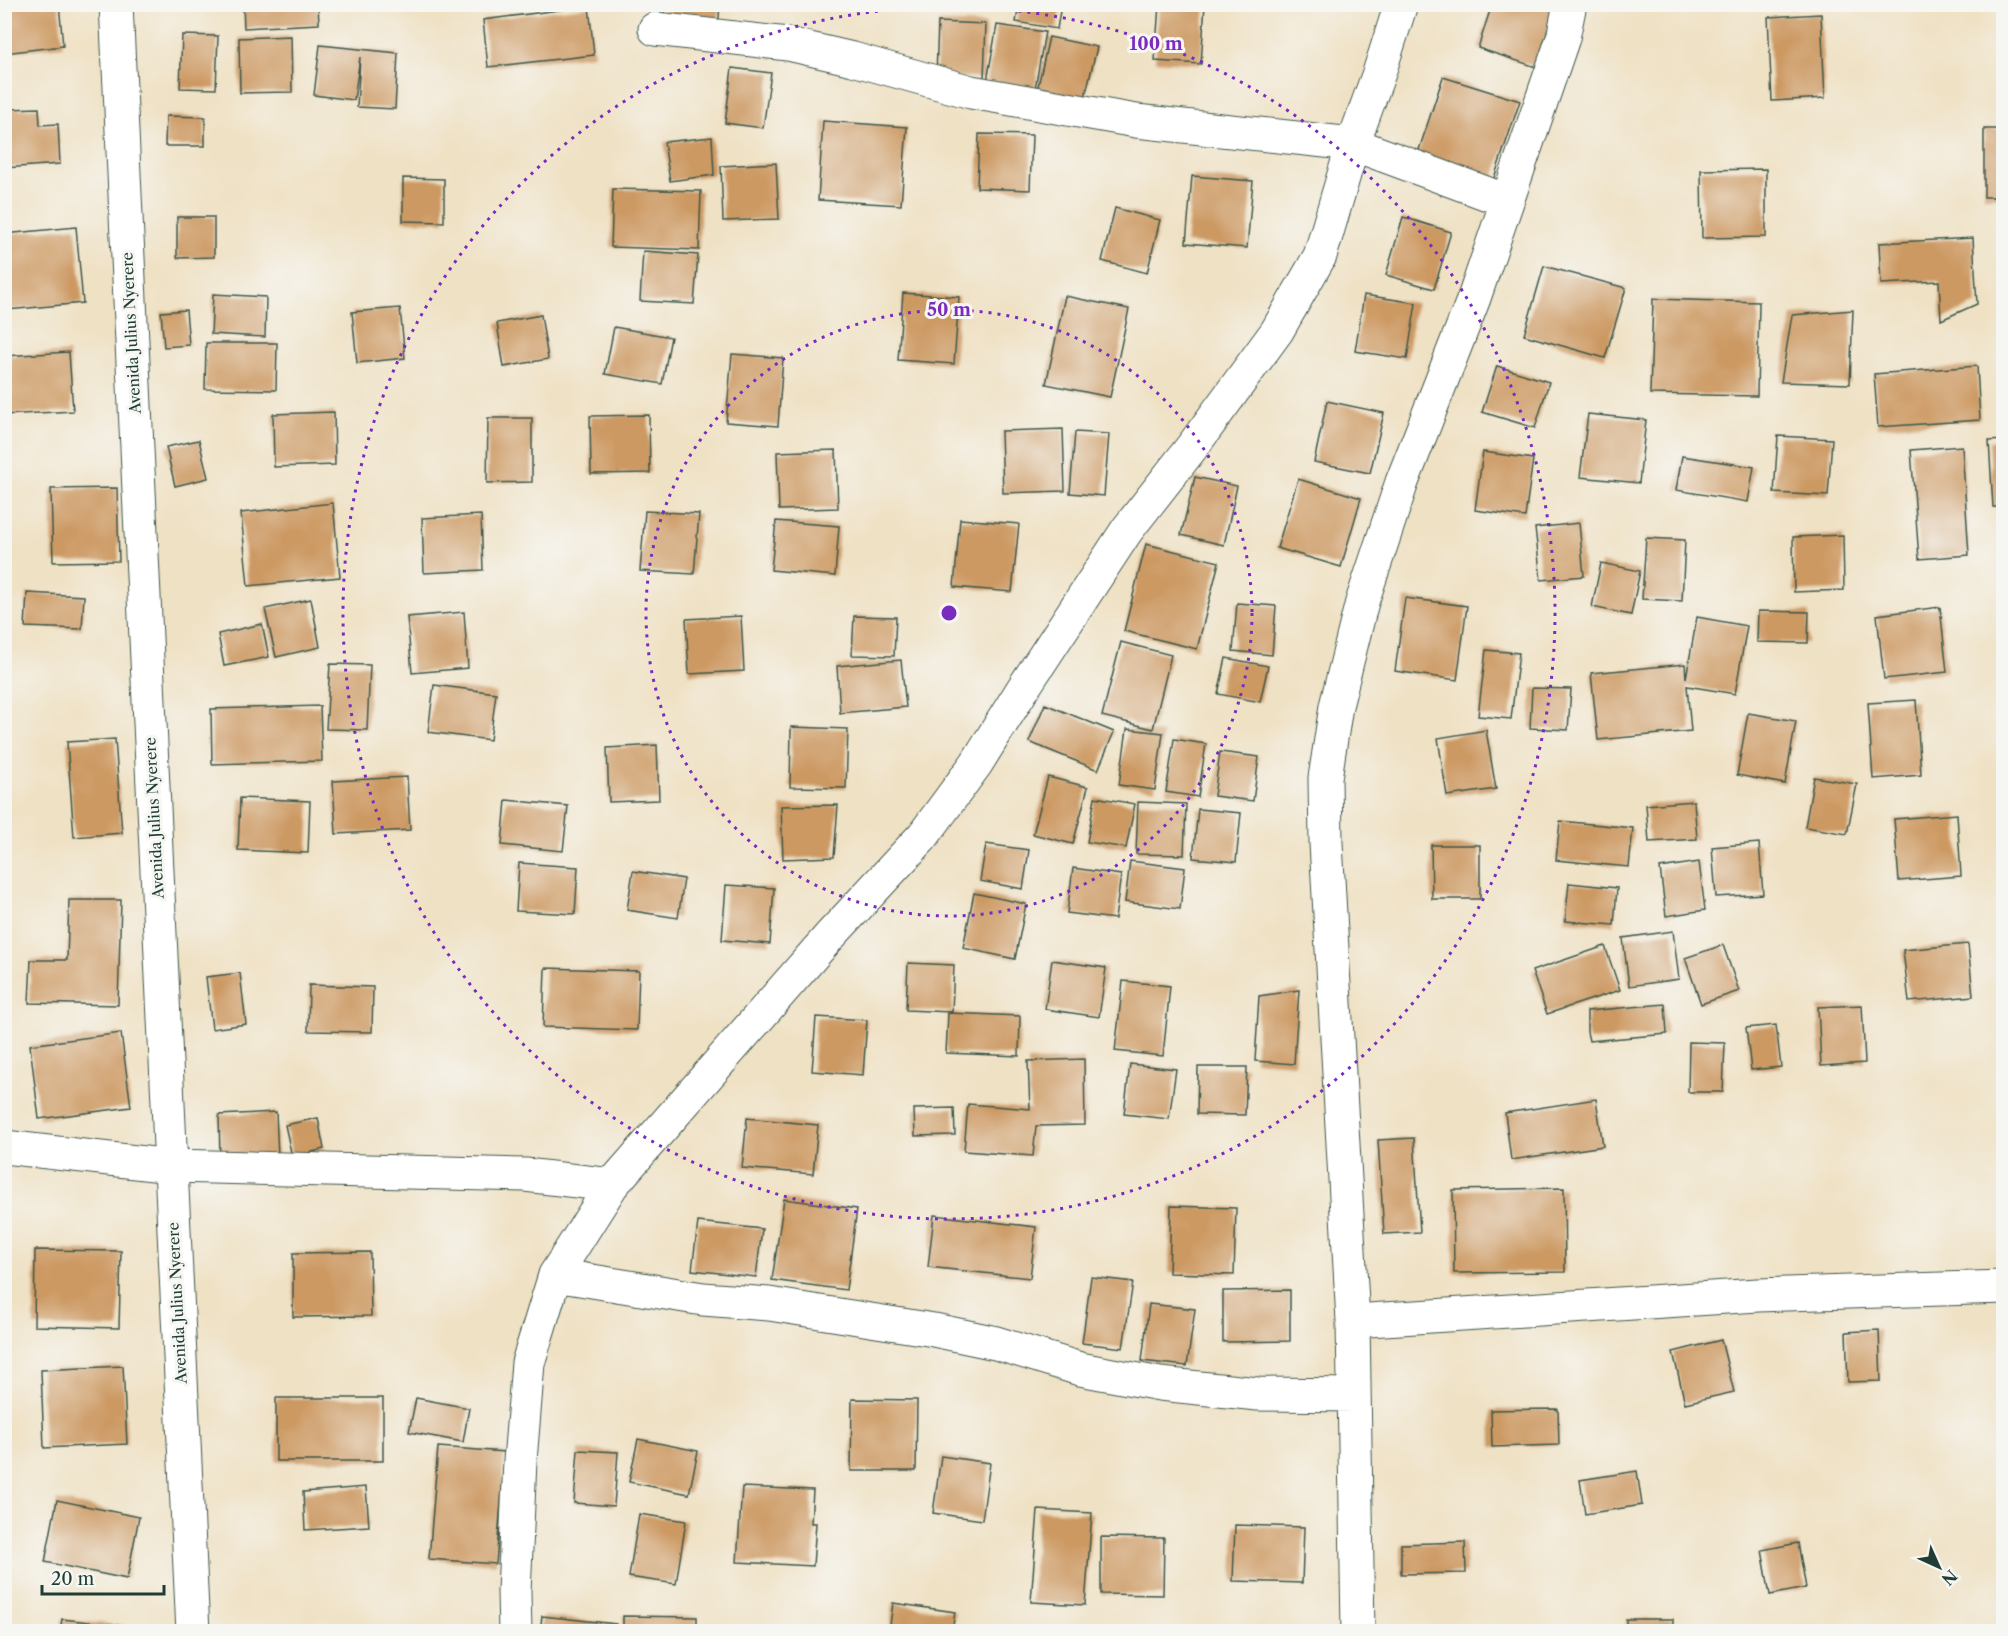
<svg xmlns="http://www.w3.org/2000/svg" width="2008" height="1636" viewBox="0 0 2008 1636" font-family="'Libre Caslon Text',serif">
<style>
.building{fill:#cc9962}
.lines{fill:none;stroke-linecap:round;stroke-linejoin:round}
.minor-casing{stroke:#3e564a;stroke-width:35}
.minor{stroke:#fff;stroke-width:33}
.ring{fill:none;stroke:#7b2cbf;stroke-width:3;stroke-dasharray:3 6}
.labels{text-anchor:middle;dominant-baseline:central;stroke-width:6;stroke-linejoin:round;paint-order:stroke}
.street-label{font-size:15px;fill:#1f3d34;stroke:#f6f6f2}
.centre{fill:#7b2cbf;stroke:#f6f6f2;stroke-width:3}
.ring-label{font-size:18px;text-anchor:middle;font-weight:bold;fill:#7b2cbf;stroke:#f6f6f2;stroke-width:6;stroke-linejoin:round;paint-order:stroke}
</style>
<rect width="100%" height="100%" fill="#f6f6f2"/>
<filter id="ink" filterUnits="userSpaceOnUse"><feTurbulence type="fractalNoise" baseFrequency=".0167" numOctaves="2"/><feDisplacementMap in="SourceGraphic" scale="12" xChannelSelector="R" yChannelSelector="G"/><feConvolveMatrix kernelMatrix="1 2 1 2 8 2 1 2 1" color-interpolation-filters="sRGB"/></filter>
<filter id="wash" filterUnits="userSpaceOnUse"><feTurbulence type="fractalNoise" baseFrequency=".008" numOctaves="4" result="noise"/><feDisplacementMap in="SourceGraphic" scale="24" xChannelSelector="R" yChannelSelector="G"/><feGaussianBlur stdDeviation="1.35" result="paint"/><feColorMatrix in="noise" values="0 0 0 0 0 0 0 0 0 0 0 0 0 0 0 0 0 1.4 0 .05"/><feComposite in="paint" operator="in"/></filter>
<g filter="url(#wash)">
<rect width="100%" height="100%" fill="#efe1c4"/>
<g id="blocks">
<!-- building -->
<path class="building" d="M4 4H59L63 46 4 53Z
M243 4H318L319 24 244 28Z
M665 4H720L718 31 663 26Z
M1159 4H1205L1201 64 1155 61Z
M1492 4H1556L1536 67 1478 48Z
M1019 5H1061L1057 29 1016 22Z
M589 6 594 55 488 67 483 20Z
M1821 14 1825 98 1772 101 1768 17Z
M938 22 986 24 984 78 936 76Z
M997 25 1045 32 1035 89 987 81Z
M182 35 218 36 216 89 180 88Z
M291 36 292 92 240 93 239 38Z
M1049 37 1097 47 1084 101 1037 91Z
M320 45 398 53 395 109 357 107 360 57 354 100 314 95Z
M732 68 771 73 763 128 725 123Z
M1443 77 1520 101 1492 184 1416 159Z
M39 108 40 125 58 124 60 164 4 168V119L8 109Z
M166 116 205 117V146H165Z
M823 121 907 127 901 205 818 200Z
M1984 129H2004V197H1984Z
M979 134 1032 135 1030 190 977 188Z
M712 137 714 175 670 181 664 142Z
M776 163 779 219 723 221 721 166Z
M1766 169V237L1702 238 1701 170Z
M1192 176 1253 181 1247 248 1186 243Z
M403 178 444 179V222L403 221Z
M613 189 701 191 699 250 611 247Z
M1115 208 1160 220 1147 273 1102 261Z
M177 217H214V257L177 258Z
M1403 217 1451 232 1434 289 1386 275Z
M76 227 83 303 7 310 4 286V234Z
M1973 238 1977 304 1941 320 1939 281 1881 284 1879 243Z
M643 251 698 255 694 304 640 301Z
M1544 266 1626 288 1605 358 1524 335Z
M903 293 959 297 954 364 898 360Z
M213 294 266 297 265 337 211 334Z
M1364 295 1416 303 1407 359 1355 351Z
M1065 296 1129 309 1110 397 1046 384Z
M1653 299 1759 302 1757 396 1650 394Z
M400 308 405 358 357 363 352 312Z
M186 310 189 345 164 347 161 312Z
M1853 310 1850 384 1781 382 1792 315Z
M541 315 548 359 504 367 497 323Z
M614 327 671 337 662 384 605 374Z
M206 343H277L276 390 205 389Z
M69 352 73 411 4 415V356Z
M732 354 783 358 778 426 726 422Z
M1497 366 1549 382 1535 428 1482 412Z
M1977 366 1980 420 1878 427 1874 374Z
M1327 401 1384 413 1370 473 1314 462Z
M334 412 335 465 274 467 273 414Z
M1588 414 1646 420 1639 483 1580 477Z
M649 415 650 473 591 474 590 416Z
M488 418H532V482L487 483Z
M1063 429 1065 491 1003 493 1001 431Z
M1075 432 1109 434 1104 496 1070 493Z
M1778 436 1832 439 1828 496 1774 493Z
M199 440 208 478 175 486 166 447Z
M2004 440V507H1993L1989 441Z
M1962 446 1969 555 1919 559 1911 450Z
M836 450 838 508 779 510 777 452Z
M1483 452 1533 459 1525 517 1475 510Z
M1682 456 1754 467 1748 502 1676 490Z
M1195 477 1237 486 1224 545 1181 535Z
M1298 479 1361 498 1341 567 1277 548Z
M117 488 119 561 53 562 51 489Z
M333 503 340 577 248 586 241 513Z
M645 511 699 514 694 574 640 571Z
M481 515 483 570 424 573 422 518Z
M960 519 1019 524 1012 592 954 587Z
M776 521 839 526 835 576 771 570Z
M1579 523 1584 576 1541 580 1535 528Z
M1843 535 1844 590 1794 592 1793 537Z
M1646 538 1685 540 1682 601 1642 599Z
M1146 544 1219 562 1197 649 1124 631Z
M1601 563 1640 571 1631 615 1592 607Z
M27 593 84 596 82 629 25 627Z
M1405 598 1467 606 1457 680 1395 671Z
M311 599 320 647 276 657 265 609Z
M1237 603 1276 606 1272 655 1233 651Z
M1940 607 1947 672 1884 679 1877 615Z
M1758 611 1809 612 1808 643 1757 642Z
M464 612 468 668 412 673 407 617Z
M741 616 744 671 689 674 686 619Z
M854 616 896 617 894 656 852 655Z
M1697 617 1747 626 1735 694 1687 686 1691 731 1598 740 1591 673 1685 664 1686 678Z
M262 624 269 657 224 666 218 634Z
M1121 642 1171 655 1153 729 1102 716Z
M1486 650 1519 653 1511 719 1478 716Z
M1226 658 1268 666 1260 702 1218 694Z
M901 660 906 707 840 713 837 666Z
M330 664 370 665 367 730 326 729Z
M434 685 496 693 490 740 428 732Z
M1532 688 1571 689 1568 730 1530 728Z
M1916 700 1921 775 1873 779 1868 703Z
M1045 704 1114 732 1098 770 1029 742Z
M320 706 322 761 212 764 211 709Z
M1748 713 1796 721 1785 784 1737 775Z
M791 727 848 729 846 788 790 787Z
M1127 729 1163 733 1155 790 1119 785Z
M1486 730 1496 789 1447 796 1438 738Z
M115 739 122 833 74 837 67 742Z
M1174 739 1206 744 1198 797 1166 792Z
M657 745 659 800 609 802 607 748Z
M1220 752 1259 757 1253 801 1214 796Z
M407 777 410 830 336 834 333 781Z
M1048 777 1088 787 1073 844 1033 834Z
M1814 777 1857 784 1847 834 1805 827Z
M1095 797 1135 804 1126 848 1087 842Z
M240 798 310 801 308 853 238 850Z
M506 800 568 806 563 851 502 845Z
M1694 801 1697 839 1649 842 1646 805Z
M1138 802 1186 804 1184 855 1136 854Z
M838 805 834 857 783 859 781 806Z
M1198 809 1241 813 1236 862 1193 858Z
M1957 814 1961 876 1899 881 1894 819Z
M1560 821 1633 828 1629 867 1556 860Z
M1759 843 1763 894 1716 897 1712 847Z
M986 844 1029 850 1023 889 980 881Z
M1431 845H1480V899H1432Z
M1130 861 1185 868 1180 909 1125 902Z
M1699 862 1705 910 1666 916 1660 868Z
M519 863 578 867 575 914 516 911Z
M1073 868 1121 875 1115 919 1067 913Z
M633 871 684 879 678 918 627 910Z
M1569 883 1617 888 1614 925 1565 921Z
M726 885 774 888 770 944 722 940Z
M974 893 1026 904 1015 959 963 948Z
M69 900H121L118 1005 29 1003 31 960H67Z
M1673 931 1679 979 1629 986 1623 938Z
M1968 944 1973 996 1909 1002 1903 950Z
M1723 945 1739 991 1701 1004 1685 958Z
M1605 946 1620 990 1547 1014 1532 971Z
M1052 960 1106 968 1099 1017 1045 1009Z
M908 963 954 965 952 1012 906 1010Z
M545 968 639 971 637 1030 543 1027Z
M240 973 246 1024 212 1029 206 977Z
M1123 981 1170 986 1163 1056 1115 1051Z
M309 985 373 987 372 1032 308 1031Z
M1299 990 1294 1064 1255 1061 1259 996Z
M1665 1004 1667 1034 1589 1041 1587 1032V1011Z
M1862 1005 1865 1063 1821 1066 1818 1007Z
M948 1013 1020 1016 1019 1056 946 1053Z
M816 1017 867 1020 863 1075 812 1071Z
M1776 1025 1781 1067 1751 1070 1746 1028Z
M121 1033 131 1107 39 1119 30 1045Z
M1689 1042 1725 1043 1723 1092H1688Z
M1084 1059 1085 1125 1036 1126 1033 1156 964 1151 968 1104 1030 1109 1028 1061Z
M1130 1064 1176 1069 1169 1119 1124 1114Z
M1198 1067H1247L1245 1115 1197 1114Z
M1596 1099 1603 1146 1511 1160 1505 1113Z
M954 1108 955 1135 915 1136 914 1109Z
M276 1112 278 1157 220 1160 219 1115Z
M318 1118 324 1149 292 1157 285 1125Z
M747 1118 818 1125 813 1174 742 1168Z
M1414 1138 1420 1232 1384 1234 1378 1140Z
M1564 1188 1565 1272 1454 1273 1453 1190Z
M784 1199 857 1209 846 1290 772 1280Z
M1171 1206 1236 1208 1234 1275 1169 1273Z
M934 1215 1036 1227 1030 1278 928 1267Z
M698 1222 762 1229 756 1277 692 1270Z
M35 1250 121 1251 119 1328 34 1326Z
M370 1252 371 1316 293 1317V1253Z
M1091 1277 1133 1282 1123 1348 1082 1343Z
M1290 1290V1341L1223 1342V1291Z
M1149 1304 1195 1309 1187 1366 1142 1361Z
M1879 1330 1881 1381 1848 1382 1846 1332Z
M1721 1340 1734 1392 1685 1403 1673 1352Z
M123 1366 127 1444 44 1448 41 1370Z
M276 1398H383V1461H276Z
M416 1398 469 1408 463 1442 409 1432Z
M852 1399 917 1400 916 1471H851Z
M1558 1409 1559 1445 1492 1447 1491 1410Z
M638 1439 698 1451 689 1494 629 1482Z
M438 1447 505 1452 496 1564 429 1559Z
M578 1450 618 1452 614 1506 574 1503Z
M941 1456 990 1463 982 1520 933 1513Z
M1637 1471 1642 1505 1585 1514 1580 1480Z
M366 1487 369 1526 305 1530 303 1492Z
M742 1487 813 1490 811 1523H816L813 1566 737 1562Z
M57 1500 139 1517 127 1579 45 1562Z
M1038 1510 1092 1513 1085 1605 1031 1602Z
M639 1514 686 1521 676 1584 629 1577Z
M1235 1525 1304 1527 1302 1583 1233 1581Z
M1101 1537 1164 1538 1163 1595 1101 1594Z
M1465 1542 1466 1573 1401 1574V1544Z
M1798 1543 1806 1588 1770 1595 1762 1550Z
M893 1603 955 1612 952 1632H889Z
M542 1616 616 1624 615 1632H540Z
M623 1616 697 1617V1632H623Z
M62 1619 134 1627 133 1632H60Z
M1626 1619H1673V1632H1626Z"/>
</g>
</g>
<g filter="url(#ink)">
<use href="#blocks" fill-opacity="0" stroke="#3e564a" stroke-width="1.5"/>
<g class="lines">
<!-- minor casing -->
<g class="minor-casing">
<path id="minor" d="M116 4 193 1632
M655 29 788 44 853 59 971 92 1136 121 1353 144 1507 201
M4 1147 171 1166 525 1175 612 1185
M555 1275 703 1299 769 1304 934 1330 996 1343 1080 1369 1160 1384 1258 1394 1354 1395
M1353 1321 1758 1295 2004 1287
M515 1632 514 1592 520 1461 528 1363 555 1275 612 1185 829 937 923 836 976 764 1024 687 1127 530 1192 447 1277 331 1320 256 1353 144 1379 73 1401 4
M1358 1632 1353 1321 1326 843 1325 778 1336 706 1362 602 1402 482 1474 298 1563 38 1570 4"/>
</g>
<!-- minor -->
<use href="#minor" class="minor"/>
</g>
</g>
<!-- distance rings -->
<g class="ring">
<circle cx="949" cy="613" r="303"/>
<circle cx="949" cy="613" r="606"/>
</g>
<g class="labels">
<!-- street labels -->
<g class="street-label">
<text transform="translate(131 333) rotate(-93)">Avenida Julius Nyerere</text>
<text transform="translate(154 818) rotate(-93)">Avenida Julius Nyerere</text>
<text transform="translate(177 1303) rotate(-93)">Avenida Julius Nyerere</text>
</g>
</g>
<circle cx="949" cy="613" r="9" class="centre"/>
<g class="ring-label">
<text x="1156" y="50">100 m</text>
<text x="949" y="316">50 m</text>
</g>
<!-- margin -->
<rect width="2008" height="1636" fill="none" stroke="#f6f6f2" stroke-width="24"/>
<!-- north arrow -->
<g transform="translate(1939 1567) rotate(135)" stroke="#f6f6f2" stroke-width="4.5" paint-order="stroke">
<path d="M0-4.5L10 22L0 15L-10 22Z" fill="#1f3d34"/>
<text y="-9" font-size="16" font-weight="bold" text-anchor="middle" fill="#1f3d34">N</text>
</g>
<!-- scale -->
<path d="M42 1585v9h122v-9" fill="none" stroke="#1f3d34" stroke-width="3"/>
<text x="51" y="1585" font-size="18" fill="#1f3d34" stroke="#f6f6f2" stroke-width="4.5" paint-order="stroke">20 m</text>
</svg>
